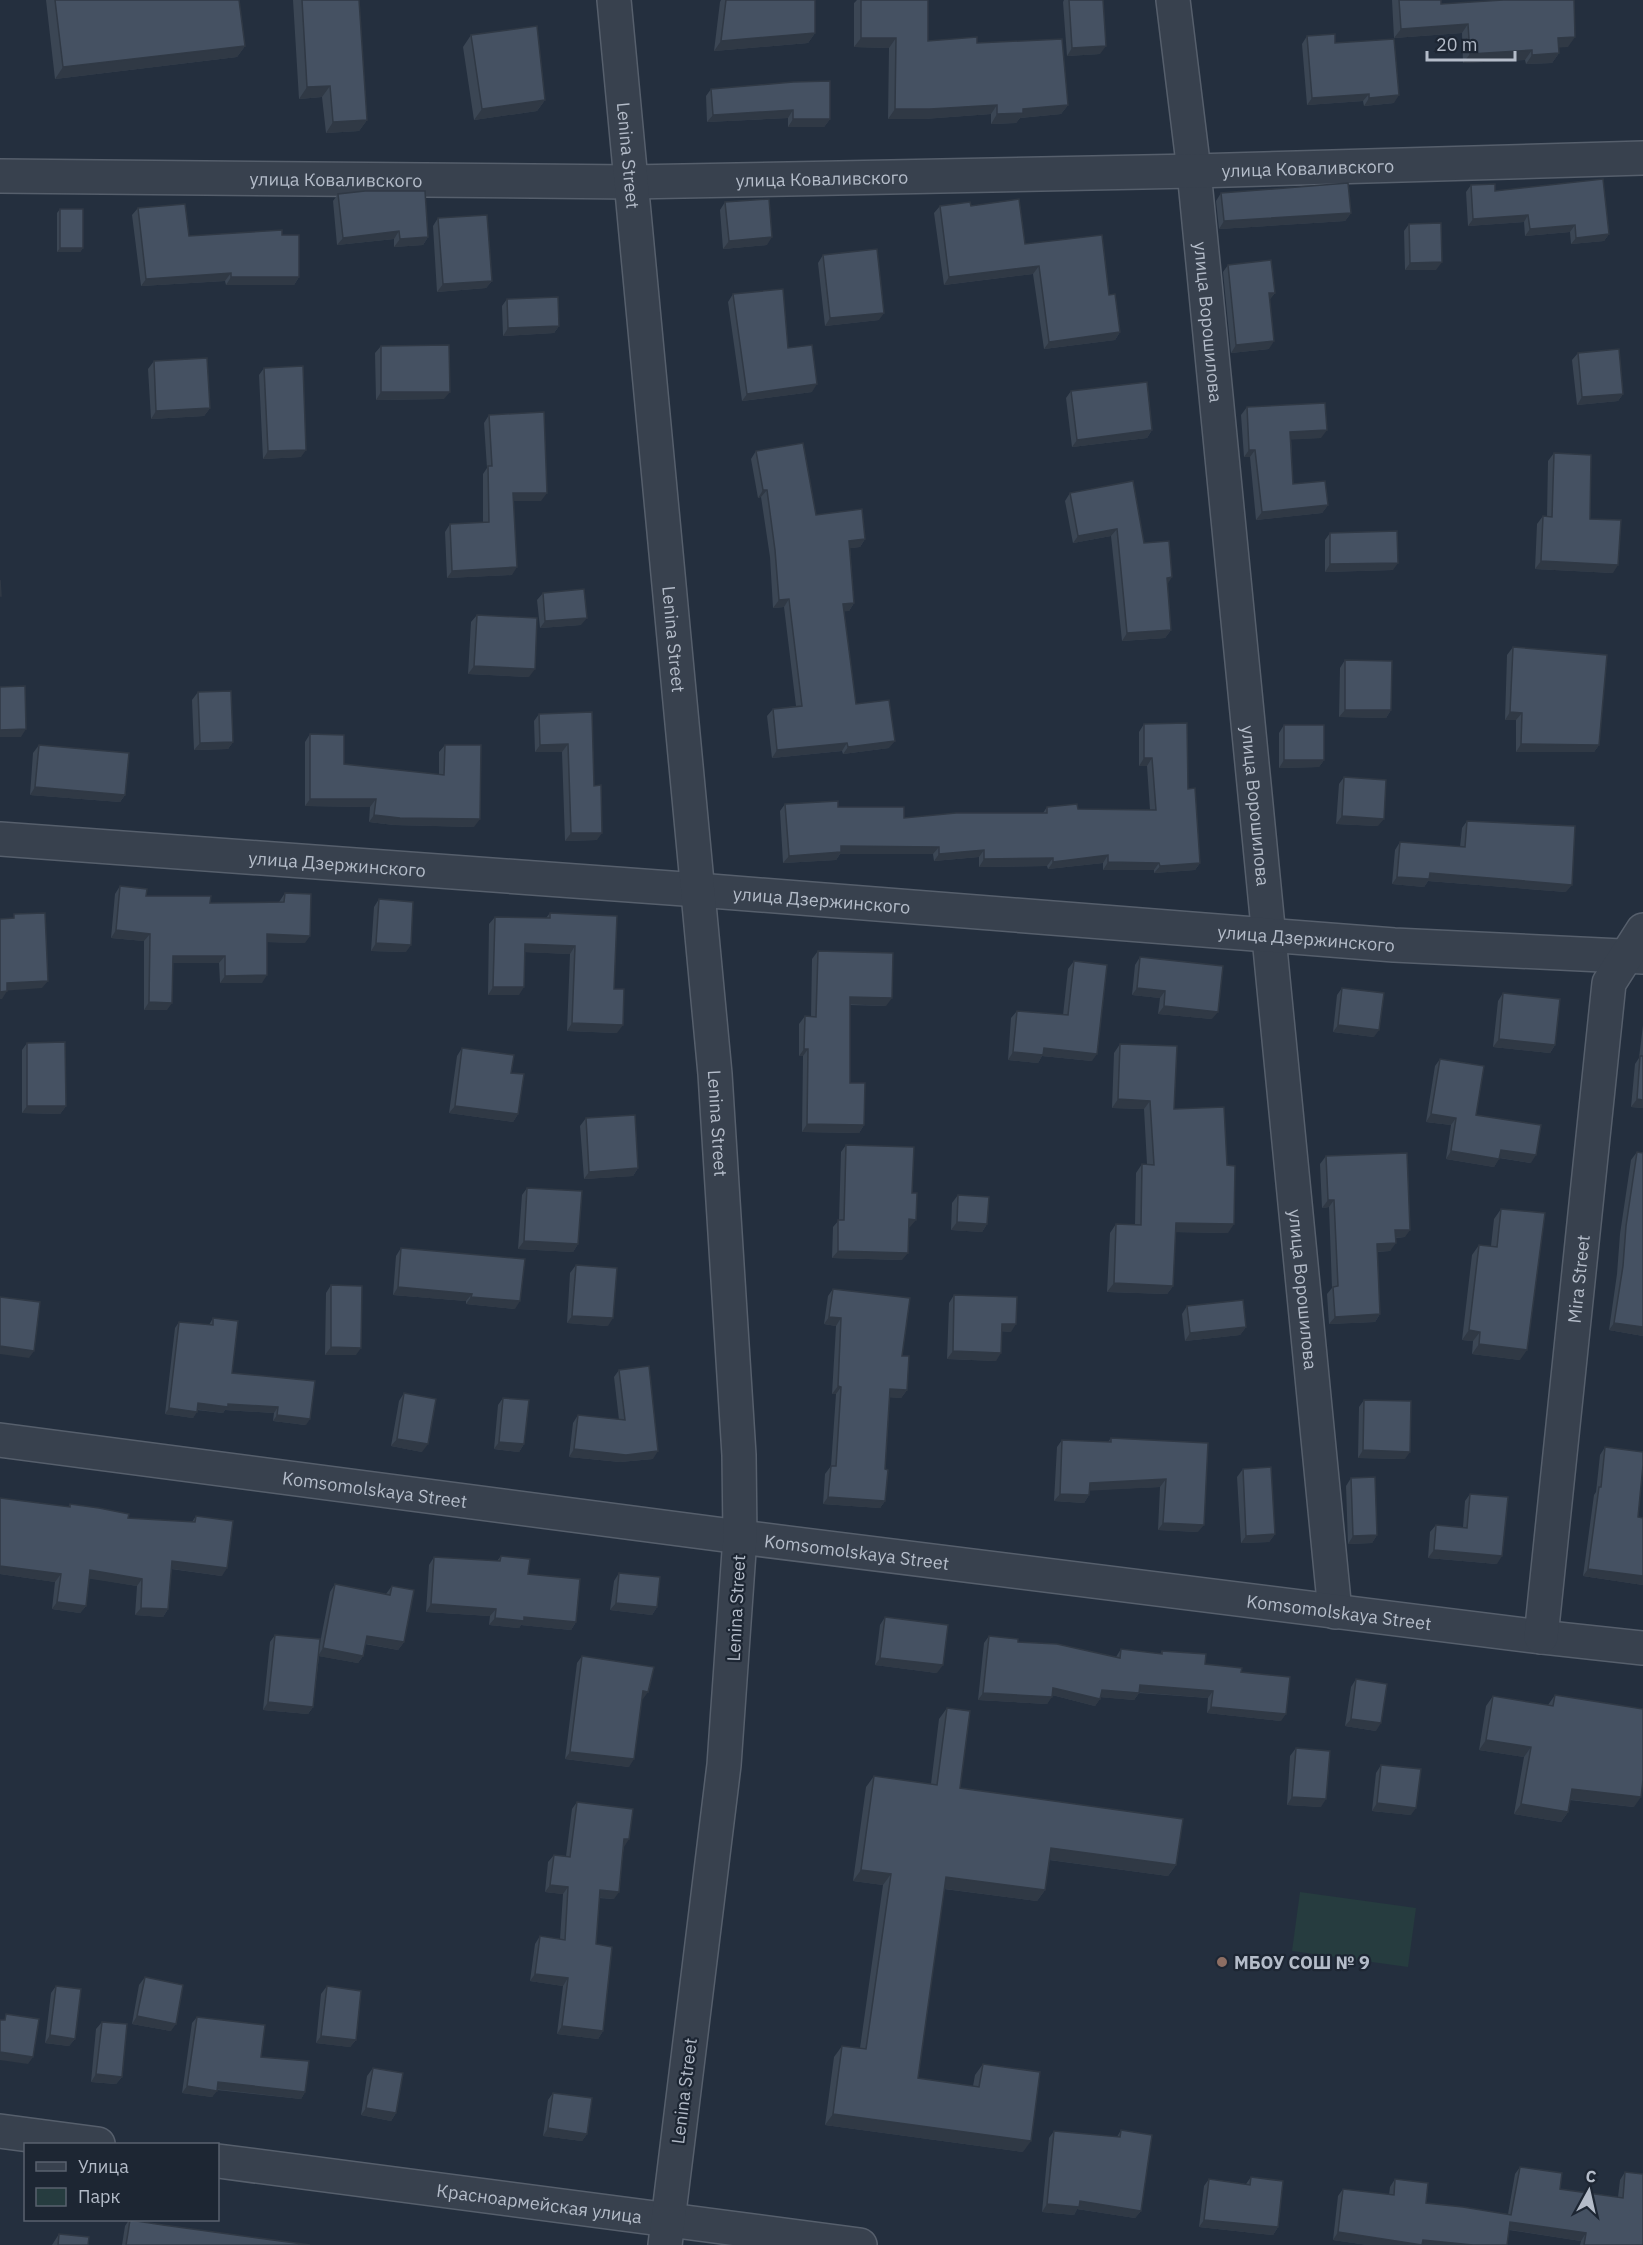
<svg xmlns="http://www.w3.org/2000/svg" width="1643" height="2245" viewBox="0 0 1643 2245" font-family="'IBM Plex Sans',sans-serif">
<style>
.green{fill:#263c3f}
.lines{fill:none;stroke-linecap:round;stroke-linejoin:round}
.minor-casing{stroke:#565f6c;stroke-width:36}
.tertiary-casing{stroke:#565f6c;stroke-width:36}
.minor{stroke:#38414e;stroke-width:33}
.tertiary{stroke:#38414e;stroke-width:33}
.wall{fill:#3b4654}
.shaded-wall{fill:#303945}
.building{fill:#455162;stroke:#303945;stroke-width:1.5}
.education-dot{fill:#8d6e63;stroke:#1d2633;stroke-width:2}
.labels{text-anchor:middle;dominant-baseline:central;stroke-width:4.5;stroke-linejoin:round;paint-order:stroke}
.street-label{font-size:18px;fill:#b4bcc9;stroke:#1d2633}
.poi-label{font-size:18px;font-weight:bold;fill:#b4bcc9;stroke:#1d2633;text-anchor:start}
</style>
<rect width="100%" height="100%" fill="#242f3e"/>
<!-- green -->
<path class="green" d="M1300 1892 1416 1908 1408 1967 1292 1951Z"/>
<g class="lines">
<!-- minor casing -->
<g class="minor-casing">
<g id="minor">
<path id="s1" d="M1173 0 1194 171 1335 1612"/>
<path id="s2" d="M0 176 630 182 1194 171 1643 158"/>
<path id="s3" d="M0 839 698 890 1394 945 1643 957"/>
<path id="s4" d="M0 1440 740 1537 1541 1637 1643 1648"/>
<path id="s5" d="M1541 1637 1609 983 1643 930"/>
<path d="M0 2131 98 2144"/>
<path id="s6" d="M218 2161 860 2245"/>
</g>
</g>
<!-- tertiary casing -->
<g class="tertiary-casing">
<g id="tertiary">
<path id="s7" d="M614 0 715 1074 739 1455 740 1537 724 1765 665 2245"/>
</g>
</g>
<!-- minor -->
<use href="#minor" class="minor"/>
<!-- tertiary -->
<use href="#tertiary" class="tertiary"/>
</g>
<!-- wall -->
<path class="wall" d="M46 0H239L245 46 237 57 55 79Z
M293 0H359L367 120 359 131 326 133 322 97 299 99Z
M721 0H815V33L808 43 714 51 720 2Z
M857 0H928V41L977 43 1068 105 1061 114 1020 118 1016 123 991 124V114L924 119H888L889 48 854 47V3Z
M1064 0H1103L1100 54 1067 56 1063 2Z
M1392 0H1441V4L1568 47H1558L1559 53 1552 63 1526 64 1525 60 1463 63 1462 33 1394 38Z
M471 35 545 100 537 111 474 120 463 47Z
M1307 36 1335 43 1394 103 1364 106 1363 101 1307 105 1302 44Z
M711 89 830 119 824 127H788V118L707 122 706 96Z
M1471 185 1495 191 1609 234 1604 241 1571 244 1570 232 1525 236 1524 222 1468 226 1466 192Z
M1221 193 1351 213 1345 221 1219 229 1216 201Z
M338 194 428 237 423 245 394 247V239L337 245 333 201Z
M725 202 767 245 723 249 720 210Z
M940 206H971L1025 244 1109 295 1120 332 1115 340 1044 349 1033 274 944 285 934 213Z
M138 208 189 236 282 235 299 277 294 285H226L225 281 141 286 132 215Z
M60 209 83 248 80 252H57V213Z
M438 218 492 281 486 288 437 292 433 226Z
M1409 224 1436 270H1405L1404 231Z
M823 255 879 320 825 326 818 263Z
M1228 265 1275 293 1270 299 1269 349 1231 353 1223 272Z
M733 294 788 348 812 392 742 401 728 302Z
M507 299 559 326 554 333 503 336 502 306Z
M381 346 444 399 376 400 375 353Z
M1578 353 1623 394 1618 401 1577 405 1572 360Z
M154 361 210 408 204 416 151 419 148 369Z
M264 368 301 457 263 459 259 375Z
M1071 391 1152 430 1147 438 1072 447 1066 398Z
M1247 407 1321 438 1291 439 1293 484 1328 505 1322 513 1256 520 1250 457H1244L1241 415Z
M489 415 541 501H514L512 575 447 578 445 532 450 524 483 523V474L487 468 484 423Z
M756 451 816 515 865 539 860 547 850 548 854 603 849 611H844L856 704 889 748 843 754 842 751 772 758 767 716 773 709 796 706 784 607 773 608 770 557 761 497 758 498 751 459Z
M1554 453 1613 573 1535 569 1537 524 1543 516 1547 517 1548 461Z
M1070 493 1144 543 1167 584 1171 630 1165 638 1122 641 1111 536 1073 543 1065 501Z
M1330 533 1393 570 1325 572V540Z
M543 593 581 625 540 628 537 600Z
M477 615 529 677 468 674 471 622Z
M1513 647 1599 745 1594 752H1516V720H1505L1507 655Z
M1345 660 1391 710 1386 718 1339 717 1340 668Z
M198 692 233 742 228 749 194 750 192 700Z
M592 712 594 786 597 840 565 841 562 752H535L534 721 539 714Z
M1144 724 1188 789 1200 863 1195 870 1154 873V870H1103V863L1048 869 1047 866 979 867V857L934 861 933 854H840L836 860 783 863 780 811 785 804 838 807 904 818 1043 813 1047 807 1078 809 1150 810 1147 766H1139V732Z
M1284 725 1324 760 1319 767 1279 768V733Z
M310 734 344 764 439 775V752L445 745 474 827 394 825 369 822 370 807 305 806V742Z
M39 745 125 795 120 802 30 795 33 753Z
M1344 777 1378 826 1336 824 1339 784Z
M1467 821 1566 892 1428 881 1424 887 1392 884 1395 850 1400 842 1460 847 1462 828Z
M120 886 146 896 210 903 279 902 285 893 305 943 267 942 262 983H220L219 963H173L167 1010H144V941L111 938 115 894Z
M379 899 406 952 371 951 374 907Z
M550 913 614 989 617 1033 567 1031 570 954 525 952 519 995H488L489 924 495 917 546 918Z
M818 951 886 1006 850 1005V1083L864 1125 859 1133 802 1132 803 1056H799V1024L805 1016 811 1017 812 959Z
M1140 957 1212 1019 1158 1014 1160 998 1132 995 1135 965Z
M1074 961 1092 1061 1042 1056 1038 1063 1008 1060 1011 1018 1017 1011 1063 1015 1068 969Z
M1342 988 1374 1037 1333 1032 1337 995Z
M1503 993 1555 1045 1550 1053 1493 1047 1498 1001Z
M1643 1025V1108L1631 1107 1635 1064 1639 1058Z
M27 1043 66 1106 60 1114 22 1113V1050Z
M1120 1044 1174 1109 1228 1233 1175 1232 1173 1286 1167 1294 1107 1292 1110 1233 1116 1224 1135 1225 1136 1173 1142 1164H1147L1144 1109 1112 1108 1114 1053Z
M462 1048 518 1114 513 1122 449 1113 457 1056Z
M1440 1059 1476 1115 1531 1163 1499 1158 1494 1167 1446 1159 1451 1125 1426 1122 1435 1066Z
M586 1118 638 1168 633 1176 584 1179 580 1126Z
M846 1145 912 1193 910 1227H908L902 1260 832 1258 833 1227 839 1220 841 1152Z
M1637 1152 1643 1153V1336L1609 1330 1617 1274 1620 1234 1631 1160Z
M1326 1156 1405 1237 1396 1238 1390 1251 1377 1252 1380 1314 1375 1322 1329 1324 1327 1294 1332 1288 1329 1207 1322 1208 1320 1164Z
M527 1188 578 1244 573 1252 518 1249 522 1195Z
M958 1195 987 1224 982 1232 951 1230 952 1203Z
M1501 1209 1520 1360 1472 1354 1473 1341 1462 1340 1472 1255 1479 1245 1491 1246 1494 1219Z
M401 1248 515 1309 466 1304V1301L393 1295 396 1256Z
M576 1265 608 1326 567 1323 570 1273Z
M331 1285 356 1355H325L326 1293Z
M833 1289 902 1356 907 1390 901 1398 889 1397 885 1469V1501L880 1508 823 1504 825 1474 831 1466 836 1394H832L836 1326 824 1324 828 1296Z
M954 1295 1011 1332 1001 1331 996 1361 947 1359 949 1303Z
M1187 1306 1246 1327 1240 1335 1185 1341 1182 1314Z
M213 1318 232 1373 306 1425 273 1421 274 1413 225 1410 223 1413 197 1410 193 1418 165 1414 175 1328 179 1322 209 1325Z
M619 1370 653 1459 620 1462 569 1457 573 1423 578 1415 619 1420 614 1377Z
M404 1393 422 1452 391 1446 399 1401Z
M503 1398 524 1444 519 1452 494 1449 498 1405Z
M1364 1400 1405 1459 1358 1458 1359 1407Z
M1111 1438 1208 1443 1198 1532 1158 1530 1160 1487 1089 1490V1495L1084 1503 1054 1501 1057 1447 1062 1440 1108 1442Z
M1605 1447 1638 1517 1643 1518V1585L1583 1576 1594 1495 1596 1492 1600 1455Z
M1243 1469 1275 1534 1269 1542 1241 1543 1237 1477Z
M1351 1478 1377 1535 1372 1543 1348 1544 1346 1486Z
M1470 1494 1497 1564 1428 1558 1430 1532 1436 1525 1463 1527 1465 1501Z
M0 1498 68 1507 70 1504 128 1518 192 1522 196 1516 222 1576 171 1569 168 1609 163 1617 135 1615 137 1586 89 1578 86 1606 80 1613 52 1609 55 1582 0 1574Z
M501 1556 528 1574 576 1622 571 1630 521 1625 519 1628 489 1625 490 1616 426 1612 429 1565 434 1557 497 1561Z
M619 1573 657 1607 652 1615 610 1610 614 1581Z
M335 1584 386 1594 392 1586 404 1642 398 1650 365 1644 363 1656 358 1663 319 1656 313 1707 308 1714 263 1710 270 1642 275 1635 320 1643 330 1592Z
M885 1617 937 1673 875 1665 880 1625Z
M989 1636 1018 1642 1116 1657 1121 1649 1160 1654 1162 1651 1205 1664 1241 1672 1281 1721 1207 1713 1208 1698 1139 1693 1134 1700 1101 1697 1095 1706 1052 1695 1047 1704 978 1700 984 1643Z
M582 1656 643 1699H642L629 1767 565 1759 577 1663Z
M1356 1679 1376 1731 1345 1726 1351 1687Z
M1555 1695 1634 1807 1570 1800 1568 1812 1561 1822 1514 1814 1524 1757 1479 1750 1486 1706 1493 1696 1548 1705Z
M947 1708 960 1788 1176 1865 1168 1876 1049 1860 1045 1890 1037 1901 944 1889 918 2078 973 2086 975 2075 983 2064 1023 2152 825 2125 834 2057 842 2046 860 2048 883 1885 853 1881 866 1787 874 1776 931 1784 939 1719Z
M1296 1748 1321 1807 1287 1805 1290 1756Z
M1381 1765 1411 1815 1372 1811 1376 1773Z
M577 1802 624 1847 614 1899 599 1898 596 1944 603 2031 598 2039 557 2034 563 1986 530 1981 535 1944 540 1936 560 1939 563 1894 545 1892 548 1862 554 1855 566 1856 572 1809Z
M145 1977 171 2031 132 2024 139 1985Z
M56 1986 75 2039 69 2046 45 2043 51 1993Z
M327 1986 356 2040 350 2047 316 2043 321 1994Z
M197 2017 261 2057 305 2092 301 2099 217 2090 212 2097 182 2093 192 2023Z
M102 2022 122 2077 116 2084 91 2082 96 2029Z
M373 2068 396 2113 391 2121 361 2115 367 2076Z
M553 2093 587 2134 582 2141 543 2136 548 2100Z
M1121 2130 1141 2211 1135 2218 1077 2209 1074 2215 1042 2212 1049 2138 1054 2131 1117 2137Z
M1520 2167 1560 2189 1618 2197 1620 2180 1625 2172 1643 2245H1580L1581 2241 1509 2230 1507 2245H1368L1333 2240 1338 2196 1343 2189 1389 2195 1390 2187 1395 2179 1426 2203 1508 2214 1515 2174Z
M1251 2177 1278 2227 1273 2235 1199 2227 1204 2186 1209 2179 1246 2184Z
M129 2220 163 2225 310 2245H122L125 2226Z
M59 2234 88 2245H52Z"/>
<!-- shaded-wall -->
<path class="shaded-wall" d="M1468 24 1462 33 1394 38 1401 29Z
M815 33 808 43 714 51 721 41Z
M1575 37 1568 47 1551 48 1558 38Z
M861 38H896L889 48 854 47Z
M245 46 237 57 55 79 63 67Z
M1106 46 1100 54 1067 56 1072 48Z
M1532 50 1525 60 1463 63 1470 54Z
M1559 53 1552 63 1526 64 1532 55Z
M330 86 322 97 299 99 307 87Z
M1369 94 1363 101 1307 105 1312 98Z
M1399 95 1394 103 1364 106 1369 98Z
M545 100 537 111 474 120 482 109Z
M997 105 991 114 924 119H888L895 109Z
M1068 105 1061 114 1020 118 1016 123 991 124 997 114 1023 109Z
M793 110 788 118 707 122 713 115Z
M793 119H830L824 127H788Z
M367 120 359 131 326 133 333 122Z
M1351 213 1345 221 1219 229 1224 221Z
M1528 215 1524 222 1468 226 1473 219Z
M1575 225 1570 232 1525 236 1530 229Z
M399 231 394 239 337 245 343 238Z
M1609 234 1604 241 1571 244 1576 238Z
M428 237 423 245 394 247 400 239Z
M772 237 767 245 723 249 729 241Z
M60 248H83L80 252H57Z
M1442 262 1436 270H1405L1410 263Z
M1039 266 1033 274 944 285 949 277Z
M231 273 225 281 141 286 146 279Z
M231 277H299L294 285H226Z
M492 281 486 288 437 292 443 284Z
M1269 293H1275L1269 300Z
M884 313 879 320 825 326 830 318Z
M559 326 554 333 503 336 508 328Z
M1120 332 1115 340 1044 349 1049 342Z
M1274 341 1269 349 1231 353 1236 345Z
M817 384 812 392 742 401 747 394Z
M381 392H450L444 399 376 400Z
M1623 394 1618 401 1577 405 1582 397Z
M210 408 204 416 151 419 156 411Z
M1152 430 1147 438 1072 447 1077 440Z
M1327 430 1321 438 1285 440 1290 432Z
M306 450 301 457 263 459 268 451Z
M1249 450H1255L1250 457H1244Z
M763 490H767L761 497 758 498Z
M513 493H547L541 501H508Z
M1328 505 1322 513 1256 520 1262 512Z
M1117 529 1111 536 1073 543 1078 536Z
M865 539 860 547 844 549 849 541Z
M1541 561 1618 565 1613 573 1535 569Z
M1398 563 1393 570 1325 572 1330 564Z
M517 567 512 575 447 578 452 571Z
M1172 577 1167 585V578Z
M789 599 784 607 773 608 779 600Z
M854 603 849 611 838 612 843 604Z
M587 618 581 625 540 628 545 621Z
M1171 630 1165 638 1122 641 1127 633Z
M474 666 535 669 529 677 468 674Z
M1345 710H1391L1386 718 1339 717Z
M1510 712 1522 713 1516 720H1505Z
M26 729 21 737H0V730Z
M895 741 889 748 843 754 848 747Z
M233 742 228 749 194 750 200 743Z
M847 743 842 751 772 758 777 750Z
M568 744 562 752H535L540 745Z
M1521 744 1599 745 1594 752H1516Z
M1144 758H1152L1147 766H1139Z
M1284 760H1324L1319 767 1279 768Z
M35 787 125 795 120 802 30 795Z
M310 799H376L370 807 305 806Z
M374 815 480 819 474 827 394 825 369 822Z
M1342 816 1384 819 1378 826 1336 824Z
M571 833H602L597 840 565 841Z
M841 846 939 847 933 854H840L836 860 783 863 789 856Z
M984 850 979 857 934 861 939 854Z
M1108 855 1103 863 1048 869 1053 862Z
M1053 858 1047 866 979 867 984 859Z
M1108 862 1159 863 1154 870H1103Z
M1200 863 1195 870 1154 873 1160 866Z
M1430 873 1572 885 1566 892 1428 881 1424 887 1392 884 1397 877Z
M116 930 150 934 144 941 111 938Z
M267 934 310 936 305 943 261 942Z
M376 943 411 945 406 952 371 951Z
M525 944 575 946 570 954 520 952Z
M173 956H225L219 963H167Z
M267 975 262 983H220L225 976Z
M48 981 42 988 1 991 7 983Z
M493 987H524L519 995H488Z
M1137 988 1165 991 1160 998 1132 995Z
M7 991 2 999H0V992Z
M850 997 892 998 886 1006 845 1004Z
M149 1002 172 1003 167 1010H144Z
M1164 1006 1218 1012 1212 1019 1158 1014Z
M572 1023 623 1025 617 1033 567 1031Z
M1338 1025 1379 1030 1374 1037 1333 1032Z
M1499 1039 1555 1045 1550 1053 1493 1047Z
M1044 1048 1097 1054 1092 1061 1042 1056 1038 1063 1008 1060 1013 1052Z
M804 1049H808L803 1056H799Z
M1118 1099 1150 1101 1144 1109 1112 1108Z
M1637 1099 1643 1100V1108L1631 1107Z
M27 1106H66L60 1114 22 1113Z
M455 1106 518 1114 513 1122 449 1113Z
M1431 1114 1456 1118 1451 1125 1426 1122Z
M807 1124 864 1125 859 1133 802 1132Z
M1501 1150 1536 1155 1531 1163 1495 1157Z
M1451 1151 1499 1159 1494 1167 1446 1159Z
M638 1168 633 1176 584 1179 589 1172Z
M1328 1200H1334L1329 1207 1322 1208Z
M909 1219 916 1220 910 1227H903Z
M957 1222 987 1224 982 1232 951 1230Z
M1176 1223 1234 1224 1228 1233 1169 1232Z
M1395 1230H1410L1405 1237 1390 1238Z
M524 1241 578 1244 573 1252 518 1249Z
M1396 1243 1390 1251 1371 1252 1377 1244Z
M838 1251 908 1253 902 1260 832 1258Z
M1114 1283 1173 1286 1167 1294 1107 1292Z
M398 1287 472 1294 466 1301 393 1295Z
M471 1297 520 1301 515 1309 466 1304Z
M1380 1314 1375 1322 1329 1324 1335 1317Z
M572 1316 613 1318 608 1326 567 1323Z
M829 1317 841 1318 836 1326 824 1324Z
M1614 1323 1643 1327V1336L1609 1330Z
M1002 1324H1016L1011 1332 996 1331Z
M1246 1327 1240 1335 1185 1341 1190 1333Z
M1469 1330 1480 1332 1473 1341 1462 1340Z
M1479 1344 1527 1350 1520 1360 1472 1354Z
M0 1346 34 1351 29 1358 0 1354Z
M331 1347 361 1348 356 1355H325Z
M953 1351 1001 1353 996 1361 947 1359Z
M838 1386 841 1387 836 1394H832Z
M890 1389 907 1390 901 1398 884 1397Z
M198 1403 228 1404 278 1407 274 1413 225 1410 223 1413 194 1409Z
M169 1408 197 1412 193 1418 165 1414Z
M277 1415 310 1419 306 1425 273 1421Z
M397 1439 428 1444 422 1452 391 1446Z
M499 1442 524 1444 519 1452 494 1449Z
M574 1449 658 1451 653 1459 620 1462 569 1457Z
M1363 1450 1410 1452 1405 1459 1358 1458Z
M1166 1479 1160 1487 1084 1491 1090 1483Z
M1060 1494 1089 1495 1084 1503 1054 1501Z
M828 1497 885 1501 880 1508 823 1504Z
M1163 1523 1204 1525 1198 1532 1158 1530Z
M1275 1534 1269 1542 1241 1543 1246 1536Z
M1377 1535 1372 1543 1348 1544 1353 1536Z
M1434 1550 1502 1556 1497 1564 1428 1558Z
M172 1561 227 1568 222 1576 166 1568Z
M0 1566 61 1574 55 1582 0 1574Z
M1588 1569 1643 1576V1585L1583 1576Z
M90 1570 142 1579 137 1586 85 1578Z
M57 1602 86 1606 80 1613 52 1609Z
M616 1603 657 1607 652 1615 610 1610Z
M431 1604 496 1609 490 1616 426 1612Z
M141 1608 168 1609 163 1617 135 1615Z
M524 1617 576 1622 571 1630 521 1625 519 1628 489 1625 495 1618Z
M367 1636 404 1642 398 1650 362 1643Z
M323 1648 363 1656 358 1663 318 1656Z
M880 1658 943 1665 937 1673 875 1665Z
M1140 1685 1213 1691 1208 1698 1135 1692Z
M1053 1688 1100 1699 1095 1706 1048 1694Z
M1102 1690 1139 1693 1134 1700 1097 1697Z
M643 1691 648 1692 643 1699 637 1698Z
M983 1693 1052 1697 1047 1704 978 1700Z
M268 1702 313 1707 308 1714 263 1710Z
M1211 1707 1286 1714 1281 1721 1207 1713Z
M1351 1719 1381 1723 1376 1731 1345 1726Z
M1486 1740 1531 1747 1524 1757 1479 1750Z
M570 1752 634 1759 629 1767 565 1759Z
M1572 1789 1641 1797 1634 1807 1565 1799Z
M1292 1797 1326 1799 1321 1807 1287 1805Z
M1377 1803 1416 1808 1411 1815 1372 1811Z
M1521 1804 1568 1812 1561 1822 1514 1814Z
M624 1839H629L624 1847 619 1846Z
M1051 1848 1176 1865 1168 1876 1043 1859Z
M861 1870 891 1874 883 1885 853 1881Z
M946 1877 1045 1890 1037 1901 938 1888Z
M550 1885 568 1887 563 1894 545 1892Z
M600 1890 619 1892 614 1899 594 1897Z
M535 1974 568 1978 563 1986 530 1981Z
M137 2016 176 2024 171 2031 132 2024Z
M562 2026 603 2031 598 2039 557 2034Z
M50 2035 75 2039 69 2046 45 2043Z
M321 2036 356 2040 350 2047 316 2043Z
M0 2052 33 2057 28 2064 0 2060Z
M96 2074 122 2077 116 2084 91 2082Z
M218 2082 305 2092 301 2099 214 2089Z
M187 2086 217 2091 212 2097 182 2093Z
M366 2108 396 2113 391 2121 361 2115Z
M833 2114 1031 2141 1023 2152 825 2125Z
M548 2128 587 2134 582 2141 543 2136Z
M1080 2201 1141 2211 1135 2218 1077 2209 1074 2215 1042 2212 1047 2204Z
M1204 2220 1278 2227 1273 2235 1199 2227Z
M1510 2222 1586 2233 1581 2241 1505 2229Z
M1338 2232 1423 2240 1473 2245H1368L1333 2240Z"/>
<!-- building -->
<path class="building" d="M55 0H239L245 46 63 67Z
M302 0H359L367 120 333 122 330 86 307 87Z
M726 0H815V33L721 41Z
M861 0H928V41L977 37V43L1062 39 1068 105 1023 109V113L997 114V105L930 109H895L896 38H861Z
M1069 0H1103L1106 46 1072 48Z
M1399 0H1441V4L1503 0H1574L1575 37 1558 38 1559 53 1532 55V50L1470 54 1468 24 1401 29Z
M537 26 545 100 482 109 471 35Z
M1335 34V43L1394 39 1399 95 1369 98V94L1312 98 1307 36Z
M830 81V119H793V110L713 115 711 89 793 82Z
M1603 179 1609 234 1576 238 1575 225 1530 229 1528 215 1473 219 1471 185 1495 184V191Z
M1348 183 1351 213 1224 221 1221 193Z
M365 191H425L428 237 400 239 399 231 343 238 338 194Z
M769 199 772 237 729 241 725 202Z
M1019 199 1025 244 1102 235 1109 295 1115 294 1120 332 1049 342 1039 266 949 277 940 206 970 202 971 206Z
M185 204 189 236 282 230V235H299V277H231V273L146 279 138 208Z
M60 209H83V248H60Z
M487 215 492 281 443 284 438 218Z
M1441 223 1442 262 1410 263 1409 224Z
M877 249 884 313 830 318 823 255Z
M1271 260 1275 293H1269L1274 341 1236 345 1228 265Z
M783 289 788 348 812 345 817 384 747 394 733 294Z
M558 297 559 326 508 328 507 299Z
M449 345 450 392H381V346Z
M1619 349 1623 394 1582 397 1578 353Z
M207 358 210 408 156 411 154 361Z
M303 366 306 450 268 451 264 368Z
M1147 382 1152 430 1077 440 1071 391Z
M1325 403 1327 430 1290 432 1293 484 1325 481 1328 505 1262 512 1255 450H1249L1247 407Z
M544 412 547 493H513L517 567 452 571 450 524 489 522 488 466H492L489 415Z
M803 443 816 515 862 509 865 539 849 541 854 603 843 604 856 704 889 700 895 741 848 747 847 743 777 750 773 709 802 706 789 599 779 600 775 550 767 490H763L756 451Z
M1554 453 1591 455 1590 519 1621 520 1618 565 1541 561 1543 516 1552 517Z
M1133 481 1144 543 1169 541 1172 577 1167 578 1171 630 1127 633 1117 529 1078 536 1070 493Z
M1397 531 1398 563 1330 564V533Z
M0 580 1 596H0Z
M584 589 587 618 545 621 543 593Z
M477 615 537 618 535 669 474 666Z
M1513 647 1607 655 1599 745 1521 744 1522 713 1510 712Z
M1345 660 1392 661 1391 710H1345Z
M25 686 26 729 0 730V687Z
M231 691 233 742 200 743 198 692Z
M592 712 594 786 601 785 602 833H571L568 744 540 745 539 714Z
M1187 723 1188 789 1195 788 1200 863 1160 866 1159 863 1108 862V855L1053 862V858L984 859V850L939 854V847L841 846V852L789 856 785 804 838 801V807H904V818L956 813H1047V807L1077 804 1078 809 1156 810 1152 758H1144V724Z
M1284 725H1324V760H1284Z
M310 734 344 735V764L444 775 445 745H481L480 819 400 818 374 815 376 799H310Z
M39 745 129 753 125 795 35 787Z
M1344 777 1386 780 1384 819 1342 816Z
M1467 821 1575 826 1572 885 1430 873 1429 879 1397 877 1400 842 1465 847Z
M120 886 147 889 146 896H211L210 903 284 902 285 893 311 894 310 936 267 934V975L225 976V956H173L172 1003 149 1002 150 934 116 930Z
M379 899 413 902 411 945 376 943Z
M45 913 48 981 7 983V991L0 992V919L14 918V914Z
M550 913 617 916 614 989H624L623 1025 572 1023 575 946 525 944 524 987H493L495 917 550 918Z
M818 951 893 953 892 998 850 997V1083H865L864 1125 807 1124 808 1049H804L805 1016 816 1017Z
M1140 957 1223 966 1218 1012 1164 1006 1165 991 1137 988Z
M1074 961 1107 965 1097 1054 1044 1048 1043 1055 1013 1052 1017 1011 1068 1015Z
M1342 988 1384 993 1379 1030 1338 1025Z
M1503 993 1560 999 1555 1045 1499 1039Z
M65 1042 66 1106H27V1043Z
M1120 1044 1177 1046 1174 1109 1224 1107 1227 1165 1235 1166 1234 1224 1176 1223 1173 1286 1114 1283 1116 1224 1141 1225 1142 1164 1154 1165 1150 1101 1118 1099Z
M462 1048 514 1055 511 1073 524 1074 518 1114 455 1106Z
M1640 1056H1643V1100L1637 1099Z
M1440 1059 1484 1066 1476 1115 1541 1125 1536 1155 1501 1150 1499 1159 1451 1151 1456 1118 1431 1114Z
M635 1115 638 1168 589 1172 586 1118Z
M846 1145 914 1147 912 1193H917L916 1220 909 1219 908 1253 838 1251V1220H844Z
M1637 1152 1643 1153V1327L1614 1323 1623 1266 1626 1226Z
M1407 1153 1410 1230H1395L1396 1243 1377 1244 1380 1314 1335 1317 1333 1287 1338 1286 1334 1200H1328L1326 1156Z
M527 1188 582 1191 578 1244 524 1241Z
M958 1195 989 1197 987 1224 957 1222Z
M1501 1209 1545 1213 1527 1350 1479 1344 1480 1332 1469 1330 1479 1245 1497 1247Z
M401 1248 525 1259 520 1301 471 1297 472 1294 398 1287Z
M576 1265 617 1268 613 1318 572 1316Z
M331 1285 362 1286 361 1348 331 1347Z
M833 1289 910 1298 902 1356H909L907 1390 890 1389 885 1469 888 1470 885 1501 828 1497 831 1466H836L841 1387 838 1386 841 1318 829 1317Z
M954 1295 1017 1297 1016 1324H1002L1001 1353 953 1351Z
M0 1297 40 1302 34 1351 0 1346Z
M1243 1300 1246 1327 1190 1333 1187 1306Z
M213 1318 238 1321 232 1373 315 1381 310 1419 277 1415 278 1407 228 1404V1407L198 1403 197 1412 169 1408 179 1322 213 1325Z
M649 1366 658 1451 626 1455 574 1449 578 1415 625 1420 619 1370Z
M404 1393 436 1399 428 1444 397 1439Z
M503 1398 529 1400 524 1444 499 1442Z
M1364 1400 1411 1401 1410 1452 1363 1450Z
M1111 1438 1208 1443 1204 1525 1163 1523 1166 1479 1090 1483 1089 1495 1060 1494 1062 1440 1111 1442Z
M1605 1447 1643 1452V1465L1638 1517 1643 1518V1576L1588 1569 1599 1487H1601Z
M1271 1467 1275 1534 1246 1536 1243 1469Z
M1375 1477 1377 1535 1353 1536 1351 1478Z
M1470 1494 1508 1497 1502 1556 1434 1550 1436 1525 1467 1528Z
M0 1498 70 1507V1504L99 1508 129 1514 128 1518 195 1522 196 1516 233 1521 227 1568 172 1561 168 1609 141 1608 142 1579 90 1570 86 1606 57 1602 61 1574 0 1566Z
M501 1556 530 1559 528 1574 580 1579 576 1622 524 1617V1621L495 1618 496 1609 431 1604 434 1557 500 1561Z
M619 1573 660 1577 657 1607 616 1603Z
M335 1584 390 1595 392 1586 414 1590 404 1642 367 1636 363 1656 323 1648Z
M885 1617 948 1625 943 1665 880 1658Z
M275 1635 320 1639 313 1707 268 1702Z
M989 1636 1018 1639V1642L1057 1644 1120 1658 1121 1649 1162 1654V1651L1206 1654 1205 1664 1242 1668 1241 1672 1290 1677 1286 1714 1211 1707 1213 1691 1140 1685 1139 1693 1102 1690 1100 1699 1053 1688 1052 1697 983 1693Z
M582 1656 654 1667 648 1692 643 1691 634 1759 570 1752Z
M1356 1679 1387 1684 1381 1723 1351 1719Z
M1555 1695 1643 1709V1780L1641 1797 1572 1789 1568 1812 1521 1804 1531 1747 1486 1740 1493 1696 1553 1706Z
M947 1708 970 1711 960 1788 1183 1819 1176 1865 1051 1848 1045 1890 946 1877 918 2078 979 2087 983 2064 1040 2072 1031 2141 833 2114 842 2046 866 2049 891 1874 861 1870 874 1776 937 1785Z
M1296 1748 1330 1751 1326 1799 1292 1797Z
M1381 1765 1421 1769 1416 1808 1377 1803Z
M577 1802 633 1809 629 1839H624L619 1892 600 1890 596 1944 612 1947 603 2031 562 2026 568 1978 535 1974 540 1936 565 1940 568 1887 550 1885 554 1855 570 1857Z
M145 1977 183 1985 176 2024 137 2016Z
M56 1986 81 1989 75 2039 50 2035Z
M327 1986 361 1991 356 2040 321 2036Z
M6 2014 39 2019 33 2057 0 2052V2020H5Z
M197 2017 265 2025 261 2057 309 2061 305 2092 218 2082 217 2091 187 2086Z
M102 2022 127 2024 122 2077 96 2074Z
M373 2068 403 2073 396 2113 366 2108Z
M553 2093 592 2098 587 2134 548 2128Z
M1121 2130 1152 2135 1141 2211 1080 2201 1079 2207 1047 2204 1054 2131 1120 2137Z
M1520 2167 1562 2173 1560 2189 1623 2198 1625 2172 1643 2174V2245H1584L1586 2233 1510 2222 1507 2245H1473L1423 2240 1422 2245 1338 2232 1343 2189 1394 2195 1395 2179 1428 2183 1426 2203 1463 2207 1511 2215Z
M1251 2177 1283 2181 1278 2227 1204 2220 1209 2179 1250 2185Z
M130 2220 163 2225 310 2245H126Z
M59 2234 89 2237 88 2245H58Z"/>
<!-- markers -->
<circle class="education-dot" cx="1222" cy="1962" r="6"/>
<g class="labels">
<!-- street labels -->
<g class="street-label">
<text stroke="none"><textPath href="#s7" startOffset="156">Lenina Street</textPath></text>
<text stroke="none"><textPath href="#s2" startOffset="1308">улица Коваливского</textPath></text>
<text stroke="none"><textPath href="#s2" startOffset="822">улица Коваливского</textPath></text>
<text stroke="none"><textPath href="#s2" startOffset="336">улица Коваливского</textPath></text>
<text stroke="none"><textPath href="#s1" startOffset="324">улица Ворошилова</textPath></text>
<text stroke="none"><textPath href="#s7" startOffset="642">Lenina Street</textPath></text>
<text stroke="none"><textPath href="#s1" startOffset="810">улица Ворошилова</textPath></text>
<text stroke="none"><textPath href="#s3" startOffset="338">улица Дзержинского</textPath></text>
<text stroke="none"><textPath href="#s3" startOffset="824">улица Дзержинского</textPath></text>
<text stroke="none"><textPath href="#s3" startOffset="1310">улица Дзержинского</textPath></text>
<text stroke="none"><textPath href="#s7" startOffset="1128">Lenina Street</textPath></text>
<text stroke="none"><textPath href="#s5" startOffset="360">Mira Street</textPath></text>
<text stroke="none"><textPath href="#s1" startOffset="1296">улица Ворошилова</textPath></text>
<text stroke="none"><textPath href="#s4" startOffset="378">Komsomolskaya Street</textPath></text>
<text stroke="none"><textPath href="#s4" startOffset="864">Komsomolskaya Street</textPath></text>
<text transform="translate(736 1608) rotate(-87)">Lenina Street</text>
<text stroke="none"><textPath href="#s4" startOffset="1350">Komsomolskaya Street</textPath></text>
<text transform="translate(684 2091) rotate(-83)">Lenina Street</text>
<text stroke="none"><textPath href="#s6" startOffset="324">Красноармейская улица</textPath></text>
</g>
<!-- poi labels -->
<g class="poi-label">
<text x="1234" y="1962">МБОУ СОШ № 9</text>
</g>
</g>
<!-- legend -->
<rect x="24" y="2143" width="195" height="78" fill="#1d2633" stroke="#59626f" stroke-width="1.5"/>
<rect x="36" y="2162" width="30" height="9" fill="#38414e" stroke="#59626f" stroke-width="1.5"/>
<text x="78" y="2173" font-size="18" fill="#b4bcc9">Улица</text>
<rect x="36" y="2188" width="30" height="18" fill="#263c3f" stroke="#59626f" stroke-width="1.5"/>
<text x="78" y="2203" font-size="18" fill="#b4bcc9">Парк</text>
<!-- north arrow -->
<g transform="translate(1589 2191) rotate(8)" stroke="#1d2633" stroke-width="4.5" paint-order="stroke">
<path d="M0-4.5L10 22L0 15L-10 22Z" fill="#b4bcc9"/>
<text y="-9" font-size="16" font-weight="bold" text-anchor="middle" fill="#b4bcc9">С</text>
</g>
<!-- scale -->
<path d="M1427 51v9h88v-9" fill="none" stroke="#b4bcc9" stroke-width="3"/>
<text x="1436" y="51" font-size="18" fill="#b4bcc9" stroke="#1d2633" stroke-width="4.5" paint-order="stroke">20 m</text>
</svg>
